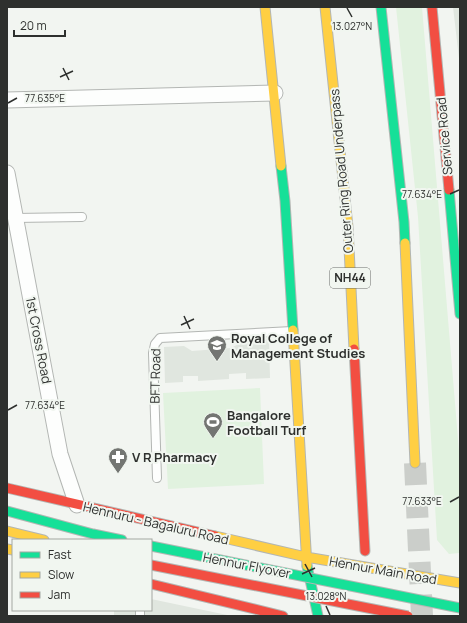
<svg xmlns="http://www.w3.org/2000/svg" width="467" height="623" viewBox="0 0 467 623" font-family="Manrope,sans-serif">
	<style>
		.built { fill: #e0e6df }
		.green { fill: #e1f2df }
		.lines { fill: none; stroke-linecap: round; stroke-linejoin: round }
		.highway-tunnel { stroke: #cbceca; stroke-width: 22; stroke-dasharray: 22 11; stroke-linecap: butt }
		.lane-casing { stroke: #b3b6b3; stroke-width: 10 }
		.street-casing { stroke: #b3b6b3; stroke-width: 17 }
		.fast-casing { stroke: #b3b6b3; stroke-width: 11 }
		.slow-casing { stroke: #b3b6b3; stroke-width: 11 }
		.jam-casing { stroke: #b3b6b3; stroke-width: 11 }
		.lane { stroke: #fdfefd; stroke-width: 8 }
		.street { stroke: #fdfefd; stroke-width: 15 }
		.fast { stroke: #16e098; stroke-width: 9 }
		.slow { stroke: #ffcf43; stroke-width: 9 }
		.jam { stroke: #f24e42; stroke-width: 9 }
		.fast-bridge-casing { stroke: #b3b6b3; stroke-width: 11; stroke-linecap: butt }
		.jam-bridge-casing { stroke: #b3b6b3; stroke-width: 11; stroke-linecap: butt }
		.fast-bridge { stroke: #16e098; stroke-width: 9 }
		.jam-bridge { stroke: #f24e42; stroke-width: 9 }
		.ticks { fill: none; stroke: #2e302e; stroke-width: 1.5 }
		.labels { text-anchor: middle; stroke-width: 4; stroke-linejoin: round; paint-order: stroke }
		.shield { fill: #f1f6f0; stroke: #686b68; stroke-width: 1 }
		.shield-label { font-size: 12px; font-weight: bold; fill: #2e302e }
		.street-label { font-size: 13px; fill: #2e302e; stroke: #f1f6f0 }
		.poi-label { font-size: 13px; font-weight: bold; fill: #2e302e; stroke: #f1f6f0; text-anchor: start }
		.ticks-label { font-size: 10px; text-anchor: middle; fill: #2e302e; stroke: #f1f6f0; stroke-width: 4; stroke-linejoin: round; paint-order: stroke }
	</style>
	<rect width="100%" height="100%" fill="#f2f5f1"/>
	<path class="built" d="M453,7h7v60z
		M269,339l1,39 -24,1v-6l-17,1v5l-31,2v-5h-15v6l-18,1 -1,-36 20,-1 8,5 39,-3 15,-8z
		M151,599l81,17h-118v-6h37z"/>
	<path class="green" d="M396,7h26l38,456v86l-1,4 -10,1 -12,-14 -19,-323z
		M260,388l4,96 -96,5 -5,-96z"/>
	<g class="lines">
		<path class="highway-tunnel" d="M415,463l7,153"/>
		<g class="lane-casing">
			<path id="lane" d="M15,218l67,-1
				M157,478l-4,-125 2,-9 5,-6 132,-7
				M140,616v-6"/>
		</g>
		<g class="street-casing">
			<path id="street" d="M7,100l268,-7
				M7,173l53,281 17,51"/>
		</g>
		<g class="fast-casing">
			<path id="fast" d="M381,7l23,215 1,21
				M281,166l4,35 8,129
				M449,190l11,124
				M7,511l86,23 29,6
				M307,566l11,50"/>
		</g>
		<g class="slow-casing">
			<path id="slow" d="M265,7l16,159
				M325,7l23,220 6,122
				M405,243l10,220
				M293,330l14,236
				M7,531l37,9
				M215,536l91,21 154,26
				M7,549l6,1"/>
		</g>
		<g class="jam-casing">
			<path id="jam" d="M432,7l17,183
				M354,349l11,202
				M7,488l208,48
				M151,584l132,32"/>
		</g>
		<use href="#lane" class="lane"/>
		<use href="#street" class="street"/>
		<use href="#fast" class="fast"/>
		<use href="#slow" class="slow"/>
		<use href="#jam" class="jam"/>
		<g class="fast-bridge-casing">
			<path id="fast-bridge" d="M151,546l309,62"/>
		</g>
		<g class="jam-bridge-casing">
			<path id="jam-bridge" d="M151,565l257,51"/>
		</g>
		<use href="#fast-bridge" class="fast-bridge"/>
		<use href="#jam-bridge" class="jam-bridge"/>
	</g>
	<path class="ticks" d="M347,8l5,9M63,68l6,12M60,77l13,-6M8,103l9,-5M450,194l9,-4M184,316l6,13M181,325l13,-6M8,410l9,-5M450,502l9,-5M305,564l7,13M302,574l13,-6M326,606l4,9"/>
	<defs>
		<g id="university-pin" transform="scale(1)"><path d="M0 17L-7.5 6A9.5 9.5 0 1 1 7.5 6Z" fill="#737572" stroke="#f1f6f0"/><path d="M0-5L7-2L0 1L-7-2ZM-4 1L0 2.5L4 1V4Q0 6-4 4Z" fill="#fff"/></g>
		<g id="stadium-pin" transform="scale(1)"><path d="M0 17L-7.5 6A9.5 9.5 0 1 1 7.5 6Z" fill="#737572" stroke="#f1f6f0"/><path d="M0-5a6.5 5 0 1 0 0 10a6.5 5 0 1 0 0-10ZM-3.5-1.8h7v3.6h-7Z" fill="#fff"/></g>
		<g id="pharmacy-pin" transform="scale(1)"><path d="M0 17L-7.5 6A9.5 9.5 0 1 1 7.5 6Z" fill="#737572" stroke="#f1f6f0"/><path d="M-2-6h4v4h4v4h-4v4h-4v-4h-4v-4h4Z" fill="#fff"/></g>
	</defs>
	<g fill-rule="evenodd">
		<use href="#university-pin" x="217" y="345"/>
		<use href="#stadium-pin" x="213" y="422"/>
		<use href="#pharmacy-pin" x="118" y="457"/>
	</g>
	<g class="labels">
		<rect class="shield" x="330" y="268" width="40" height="20" rx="3"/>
		<g class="shield-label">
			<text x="350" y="282">NH44</text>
		</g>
		<g class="street-label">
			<text transform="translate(444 136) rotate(-95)" y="5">Service Road</text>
			<text transform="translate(341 171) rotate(-95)" y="5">Outer Ring Road Underpass</text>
			<text transform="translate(39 340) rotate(79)" y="5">1st Cross Road</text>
			<text transform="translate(155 376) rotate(-89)" y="5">BFT Road</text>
			<text transform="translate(156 523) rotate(13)" y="5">Hennuru - Bagaluru Road</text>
			<text transform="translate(247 565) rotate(11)" y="5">Hennur Flyover</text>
			<text transform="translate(383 570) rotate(10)" y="5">Hennur Main Road</text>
		</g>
		<g class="poi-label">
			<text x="231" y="343">Royal College of<tspan x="231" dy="15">Management Studies</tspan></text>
			<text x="227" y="420">Bangalore<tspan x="227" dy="15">Football Turf</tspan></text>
			<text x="132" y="462">V R Pharmacy</text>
		</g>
	</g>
	<g class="ticks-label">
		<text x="352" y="30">13.027°N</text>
		<text x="45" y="102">77.635°E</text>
		<text x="422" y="198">77.634°E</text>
		<text x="45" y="409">77.634°E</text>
		<text x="422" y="505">77.633°E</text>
		<text x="326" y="600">13.028°N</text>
	</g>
	<rect width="467" height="623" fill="none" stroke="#2e302e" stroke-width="16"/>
	<rect x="12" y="539" width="140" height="72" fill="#f1f6f0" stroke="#a3a7a2"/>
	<rect x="20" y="552" width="20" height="6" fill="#16e098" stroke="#a3a7a2"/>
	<text x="48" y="559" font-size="12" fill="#2e302e">Fast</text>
	<rect x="20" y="572" width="20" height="6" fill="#ffcf43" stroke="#a3a7a2"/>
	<text x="48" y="579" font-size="12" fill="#2e302e">Slow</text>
	<rect x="20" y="592" width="20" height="6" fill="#f24e42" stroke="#a3a7a2"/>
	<text x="48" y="599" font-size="12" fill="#2e302e">Jam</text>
	<path d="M14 30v6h51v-6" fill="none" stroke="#2e302e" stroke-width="2"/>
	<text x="20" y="30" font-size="12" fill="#2e302e" stroke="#f1f6f0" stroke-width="3" paint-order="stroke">20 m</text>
</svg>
